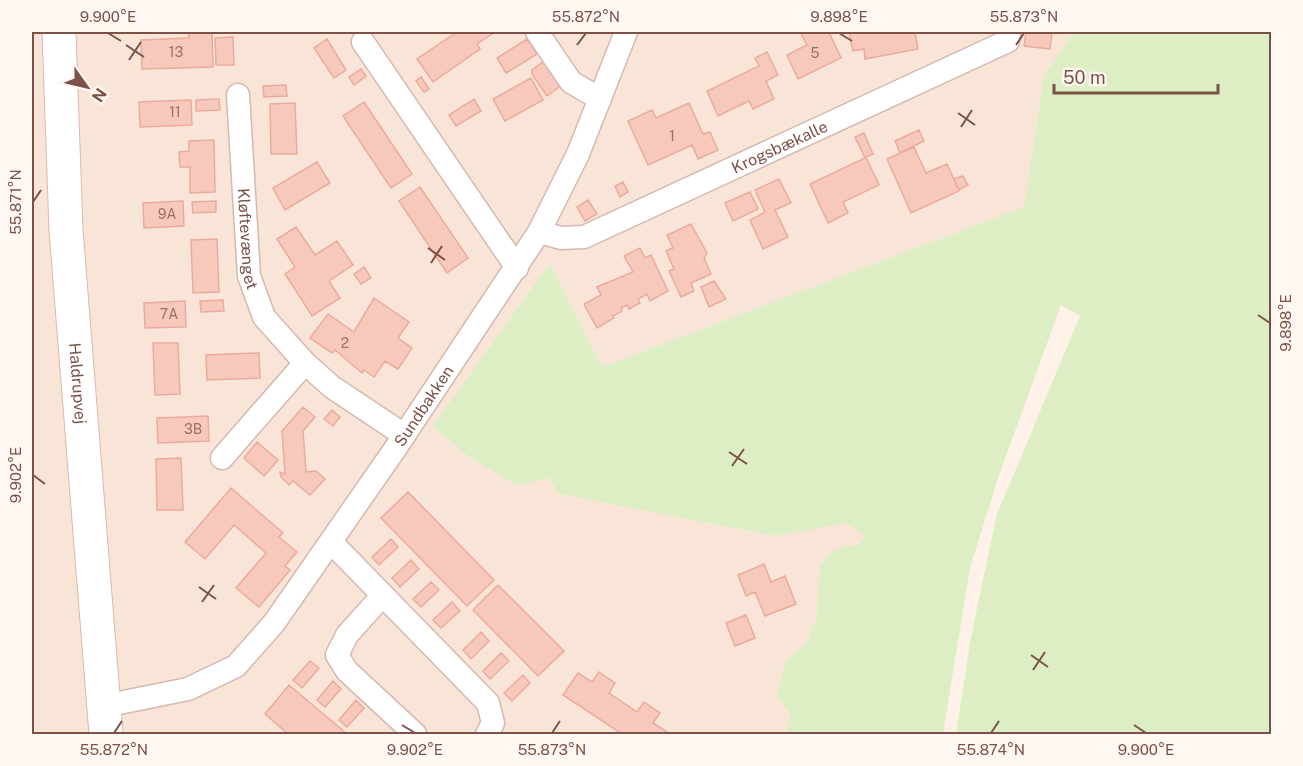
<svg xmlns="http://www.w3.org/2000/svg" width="1303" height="766" viewBox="0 0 1303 766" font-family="'Public Sans',sans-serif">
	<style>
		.residential { fill: #f9e5d8 }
		.green { fill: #ddeec4 }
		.building { fill: #f7c9bd; stroke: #ebab9b; stroke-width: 1.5 }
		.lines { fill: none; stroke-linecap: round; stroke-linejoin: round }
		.minor-casing { stroke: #d5b8af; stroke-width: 25 }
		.secondary-casing { stroke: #dbb9ae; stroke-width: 35 }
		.minor { stroke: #fff; stroke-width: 22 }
		.secondary { stroke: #fff; stroke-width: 33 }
		.ticks { fill: none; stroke: #7c5148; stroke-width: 2 }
		.labels { text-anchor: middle; stroke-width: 4.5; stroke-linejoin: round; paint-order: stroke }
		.number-label { font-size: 14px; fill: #9b6f65 }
		.street-label { font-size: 16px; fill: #7c5148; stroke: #fff7f1 }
		.neatline { fill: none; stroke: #7c5148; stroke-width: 2 }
		.ticks-label { font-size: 15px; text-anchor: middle; fill: #7c5148 }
	</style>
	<rect width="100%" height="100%" fill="#fef2e8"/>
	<path class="residential" d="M32,32h1042l-30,44 -20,131 -422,160 -53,-103 -115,162 34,30 48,29 33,-7 10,16 216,42 53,-11 18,-2 11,5 8,8 -6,10h-15l-14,8 -10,12 -4,52 -10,26 -21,18 6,54 -6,18h-753z"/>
	<path class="green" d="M1074,32h197v702h-315l14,-92 27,-128 83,-198 -19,-11 -62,170 -29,93 -27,166h-158l6,-18 -14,-21 8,-33 21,-18 10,-26 4,-52 10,-12 14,-8h15l6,-10 -19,-13 -71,13 -216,-42 -10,-16 -33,7 -48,-29 -35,-30 117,-163 52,104 422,-160 20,-131z"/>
	<path class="building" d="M457,32h38l-18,12 3,5 -47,33 -16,-23z
		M800,32h29l12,26 -43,21 -11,-24 20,-10z
		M849,32h66l3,17 -53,10 -1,-10 -11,2z
		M1026,32h26l-2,17 -26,-3z
		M189,33h23l1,34 -71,2 -1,-29 48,-2z
		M233,37l1,28h-18l-1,-27z
		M327,39l19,31 -12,8 -20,-30z
		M527,39l10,15 -31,19 -9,-15z
		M767,52l11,23 -12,6 8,18 -21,10 -4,-8 -31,15 -11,-25 52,-25 -4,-8z
		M545,60l18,24 -16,12 -15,-22v-4z
		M361,69l5,7 -12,9 -5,-8z
		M421,77l8,12 -5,3 -8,-11z
		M531,78l12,22 -38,21 -12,-22z
		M286,85l1,11 -23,1 -1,-11z
		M219,99l1,11 -24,1v-11z
		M474,99l7,12 -25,15 -7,-11z
		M191,100l1,25 -52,2 -1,-25z
		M364,102l48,72 -21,14 -48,-72z
		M295,103l2,51h-26l-1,-50z
		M689,103l14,31 7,-2 8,18 -20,9 -6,-14 -44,20 -20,-44 24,-11 4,8z
		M919,130l5,11 -24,12 -5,-12z
		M864,133l9,21 -7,3 13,28 -36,17 5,11 -20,10 -18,-39 55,-26 -10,-21z
		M214,140l1,52 -25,1v-26h-10l-1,-15 10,-1v-10z
		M914,147l12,26 21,-9 12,27 -48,22 -24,-54z
		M317,162l13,21 -45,27 -12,-22z
		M963,176l5,9 -9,5 -5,-11z
		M779,179l12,24 -16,7 13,27 -25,12 -13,-29 15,-8 -10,-22z
		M623,182l5,10 -8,5 -5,-11z
		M420,187l48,71 -21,15 -48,-72z
		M750,192l8,17 -25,12 -8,-18z
		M588,200l9,14 -12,7 -8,-14z
		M183,201l1,25 -40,2 -1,-25z
		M216,201v11l-23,1 -1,-11z
		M691,224l16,29 -3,5 7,16 -20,9 3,8 -13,6 -12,-26 5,-2 -8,-18 7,-3 -6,-13z
		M296,227l19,28 22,-14 16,24 -24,16 11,17 -28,18 -27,-42 10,-7 -18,-28z
		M217,239l2,53 -26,1 -2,-53z
		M640,248l5,10 6,-3 17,36 -18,10 -3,-7 -9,5 2,4 -11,6 -2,-4 -6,3 1,3 -9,5 1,2 -17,10 -13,-24 17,-9 -4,-8 36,-15 -9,-16z
		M364,267l7,11 -10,6 -7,-10z
		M714,281l12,18 -17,8 -8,-20z
		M374,298l35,24 -11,16 14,10 -14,21 -13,-8 -11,16 -10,-7 -2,3 -27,-23 -3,3 -22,-15 18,-24 26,18z
		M223,300l1,11 -23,1 -1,-11z
		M185,301l1,26 -41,1 -1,-25z
		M153,343h25l2,51 -25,1z
		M259,353l1,25 -53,2 -1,-25z
		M303,407l12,10 -12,14 3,41 10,-1 9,8 -15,16 -17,-14 -4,4 -8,-8 -1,-5 5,2 -3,-43z
		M332,410l8,7 -7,9 -9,-7z
		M208,416l1,25 -51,2 -1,-25z
		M257,442l21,18 -14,16 -20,-18z
		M181,458l2,52h-26l-1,-51z
		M231,488l52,45 -4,4 18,15 -12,14 5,4 -31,37 -23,-19 30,-35 -32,-28 -29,34 -20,-17z
		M408,492l86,88 -27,26 -86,-88z
		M391,539l7,8 -19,18 -7,-8z
		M411,560l8,9 -19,18 -8,-9z
		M764,564l7,18 14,-6 11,28 -31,12 -10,-24 -9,4 -8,-21z
		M431,582l8,8 -18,17 -8,-8z
		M498,585l66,66 -26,25 -65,-66z
		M452,602l8,9 -19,17 -8,-8z
		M746,615l9,23 -20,8 -9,-23z
		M481,632l8,9 -18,18 -8,-9z
		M501,653l8,8 -19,18 -7,-8z
		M310,661l9,7 -17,20 -9,-8z
		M599,672l16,11 -6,10 28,19 7,-10 16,11 -7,10 14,9 -1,2h-44l-59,-39 15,-22 14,9z
		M523,675l7,8 -18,18 -8,-8z
		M333,681l8,8 -16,18 -8,-7z
		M289,685l58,49h-59l-23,-20z
		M356,700l8,8 -17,19 -8,-7z"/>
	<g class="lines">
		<g class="minor-casing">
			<g id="minor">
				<path d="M537,32l34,50 29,17"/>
				<path d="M363,42l154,226"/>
				<path id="s1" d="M238,95l11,181 15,41 41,46 27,24 72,48"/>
				<path id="s2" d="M539,232l22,6 23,-1 424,-196 1,-9"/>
				<path d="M222,458l83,-95"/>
				<path d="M331,542l157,161 5,20 -6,11"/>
				<path d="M382,596l-35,39 -10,20 10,16 68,63"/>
				<path id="s3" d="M104,706l84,-17 48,-23 38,-43 121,-174 144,-217 39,-78 48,-122"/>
			</g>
		</g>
		<g class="secondary-casing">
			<g id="secondary">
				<path id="s4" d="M59,32l7,198 40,504"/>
			</g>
		</g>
		<use href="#minor" class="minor"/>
		<use href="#secondary" class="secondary"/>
	</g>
	<path class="ticks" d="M108,33l13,8M839,33l13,8M126,45l18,12M577,45l9,-12M1016,45l8,-12M129,60l12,-18M958,113l17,12M961,127l11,-17M33,202l8,-12M428,248l17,12M431,263l11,-17M1258,315l12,8M729,452l18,12M732,466l12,-17M33,475l12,9M199,587l17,12M202,602l12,-17M1031,655l17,12M1033,670l12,-18M402,725l13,8M1134,725l12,8M114,733l8,-12M552,733l8,-12M991,733l8,-12"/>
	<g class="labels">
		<g class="number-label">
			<text x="176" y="57">13</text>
			<text x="815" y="58">5</text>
			<text x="175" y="117">11</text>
			<text x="672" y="141">1</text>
			<text x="167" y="219">9A</text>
			<text x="169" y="319">7A</text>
			<text x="345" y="348">2</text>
			<text x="193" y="434">3B</text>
		</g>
		<g class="street-label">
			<text dy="6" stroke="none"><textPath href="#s2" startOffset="261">Krogsbækalle</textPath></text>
			<text dy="6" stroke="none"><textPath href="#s1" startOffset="144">Kløftevænget</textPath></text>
			<text dy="6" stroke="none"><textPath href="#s4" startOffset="352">Haldrupvej</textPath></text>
			<text dy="6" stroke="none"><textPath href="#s3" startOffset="460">Sundbakken</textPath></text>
		</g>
	</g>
	<rect width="1303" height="766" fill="none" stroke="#fff7f1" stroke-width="66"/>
	<g transform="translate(87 87) rotate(124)" stroke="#fff7f1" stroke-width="4.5" paint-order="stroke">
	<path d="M0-4.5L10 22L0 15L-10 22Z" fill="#7c5148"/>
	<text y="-9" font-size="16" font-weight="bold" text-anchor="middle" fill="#7c5148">N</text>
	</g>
	<path d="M1054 84v9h164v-9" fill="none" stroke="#7c5148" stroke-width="3"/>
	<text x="1063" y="84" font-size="18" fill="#7c5148" stroke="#fff7f1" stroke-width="4.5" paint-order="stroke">50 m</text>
	<rect x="33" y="33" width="1237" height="700" class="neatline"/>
	<g class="ticks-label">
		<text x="108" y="22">9.900°E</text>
		<text x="586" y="22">55.872°N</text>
		<text x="839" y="22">9.898°E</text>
		<text x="1024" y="22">55.873°N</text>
		<text transform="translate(16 202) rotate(-90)" y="5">55.871°N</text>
		<text transform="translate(1286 323) rotate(-90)" y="5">9.898°E</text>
		<text transform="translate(16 475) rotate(-90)" y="5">9.902°E</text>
		<text x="114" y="755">55.872°N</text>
		<text x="415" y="755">9.902°E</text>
		<text x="552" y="755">55.873°N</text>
		<text x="991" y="755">55.874°N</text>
		<text x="1146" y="755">9.900°E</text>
	</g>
</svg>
